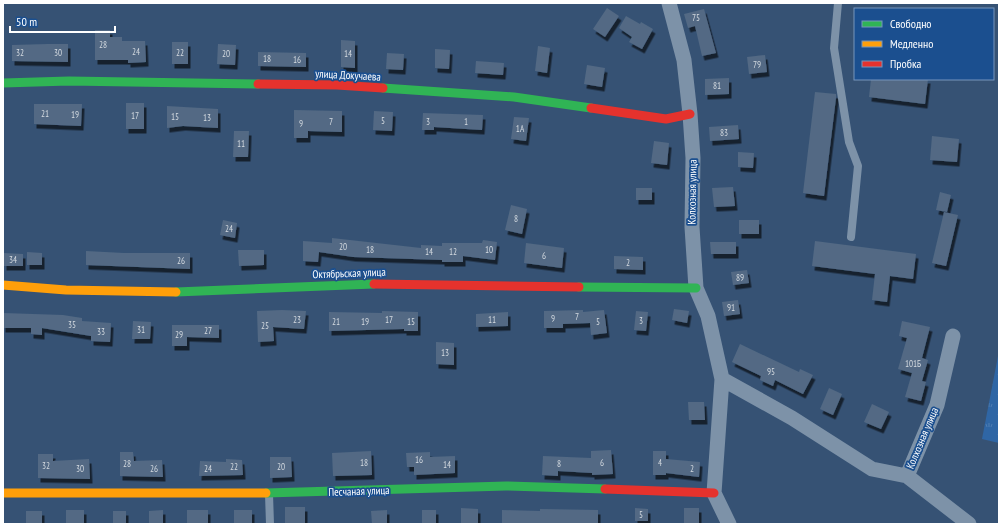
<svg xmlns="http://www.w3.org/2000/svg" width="1002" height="527" viewBox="0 0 1002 527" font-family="'PT Sans Narrow',sans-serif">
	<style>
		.grass { fill: url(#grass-tufts) }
		.building { fill: #526984; filter: url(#shadow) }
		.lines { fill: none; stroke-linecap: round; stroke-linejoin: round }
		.lane { stroke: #7d92a8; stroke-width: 8 }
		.street { stroke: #7d92a8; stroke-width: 15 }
		.fast { stroke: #30b455; stroke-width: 9 }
		.slow { stroke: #ff9f0a; stroke-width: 9 }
		.jam { stroke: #e5322d; stroke-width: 9 }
		.labels { text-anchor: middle; stroke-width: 3.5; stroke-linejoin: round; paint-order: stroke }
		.number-label { font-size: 9px; fill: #d4dae0 }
		.street-label { font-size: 11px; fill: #fff; stroke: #1b4f8f }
	</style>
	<defs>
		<pattern id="grass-tufts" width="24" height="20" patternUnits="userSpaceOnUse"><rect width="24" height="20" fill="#2f66a5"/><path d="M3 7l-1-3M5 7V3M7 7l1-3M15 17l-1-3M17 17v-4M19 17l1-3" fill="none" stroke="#4e7db2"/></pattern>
		<filter id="shadow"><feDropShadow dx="2.5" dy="4.5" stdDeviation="0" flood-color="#0009"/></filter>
	</defs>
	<rect width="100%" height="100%" fill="#365274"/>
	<path class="grass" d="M999,351v92l-17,-4z"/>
	<path class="building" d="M607,8l12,8 -14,21 -12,-8z
		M704,9l12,44 -14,3 -7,-30 -7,2 -4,-14z
		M626,16l14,8 1,-2 12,7 -11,20 -13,-7 3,-5 -13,-9z
		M95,30h15v7h12v4h23l1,21 -18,1v-3h-33z
		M341,40l14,1v27l-14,-1z
		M172,42h16v22h-16z
		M48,44h20v18l-56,-1v-16z
		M218,44l18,1 -1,20 -18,-1z
		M538,46l12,2 -3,25 -12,-2z
		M435,49l15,1 -1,19 -14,-1z
		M258,52l48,1v14l-48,-1z
		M387,53l17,1 -1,16 -17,-1z
		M765,55l2,17 -18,2 -2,-17z
		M476,61l28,2 -1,12 -28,-2z
		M587,65l18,3 -3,19 -18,-3z
		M729,78v16l-24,1v-16z
		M871,79h57l-3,25 -56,-7z
		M815,92l21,2v4l-12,98 -21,-3z
		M126,103h18v26h-18z
		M34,104h48l-1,22 -47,-2z
		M167,106l51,3v19l-35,-2 -16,2z
		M294,110l48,1v21l-34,-1v7h-14z
		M374,111l19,1 -1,19 -19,-1z
		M423,113l60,2 -1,15 -48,-3v3h-12z
		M514,117l15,1 -3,23 -15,-2z
		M738,125l1,14 -29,2 -1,-14z
		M234,131h15l-1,26h-15z
		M932,136l27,3 -2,23 -27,-2z
		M654,141l15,2 -2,22 -16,-2z
		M738,152l16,1 -1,15 -15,-1z
		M733,187l2,19 -21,1 -2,-19z
		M636,188h16v12h-16z
		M940,192l11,3 -4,17 -11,-2z
		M511,205l16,4 -5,25 -17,-4z
		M944,212l14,3 -12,51 -14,-3z
		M223,220l14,3 -2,15 -15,-3z
		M739,220h20v14h-20z
		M332,238l89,10v-3l21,1v-3h40l1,-3 14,2 -2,18 -32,-4v6h-21v-2l-89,-3 -34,-5 -1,10 -15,-1v-20l29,2z
		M815,241l101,13 -3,25 -23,-3 -3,26 -15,-2 3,-26 -63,-8z
		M710,242h26v12h-25z
		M526,243l38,5 -2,20 -38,-5z
		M238,250h26v15l-25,1z
		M86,251l38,2h66v16l-104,-4z
		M27,252l15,1v12h-15z
		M4,253l19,1v12h-19z
		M614,256l29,1v13l-29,-1z
		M747,270l2,13 -16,2 -2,-13z
		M738,300l2,14 -16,2 -2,-14z
		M674,309l15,2 -2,12 -15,-3z
		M282,310l24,1 -2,18 -31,-2 1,14 -16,1 -1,-31z
		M583,310v2l21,-2 3,23 -16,2 -1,-12 -27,1v4h-19v-17z
		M382,311l36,1v19h-14v-2l-75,2v-19l53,1z
		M636,311l12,1 -2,19 -12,-1z
		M508,312v14l-32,1v-13z
		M3,313l60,2 19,3v3l29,2 -1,19 -19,-1v-5l-49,-8v7l-11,-1v-6h-28z
		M133,321l18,1 -1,17h-18z
		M902,321l28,6 -8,31 6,2 -6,21 4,1 -5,19 -16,-4 7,-24 -14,-4 9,-31 -8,-2z
		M172,325h47v13l-32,-1v9h-15z
		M436,342l18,1v22l-18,-1z
		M740,344l59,28 1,-3 13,6 -10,19 -28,-14 -2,6 -13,-6 1,-4 -29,-14z
		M829,388l13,6 -9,21 -13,-6z
		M688,402h16l1,18h-16z
		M872,404l17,8 -8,17 -17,-7z
		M611,450l2,24 -21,1v-2l-34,-2v5l-16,-1 1,-19 48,2v-7z
		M371,451l1,24 -39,1 -1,-23z
		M653,451h13v8l34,3 -1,15 -33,-4v2h-13z
		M120,452h13l1,9 28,-1 1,17 -43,-1z
		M430,452v5l25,-1v17l-41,2v-8h-7l-1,-14z
		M38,454h15v7l36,-2 1,20 -52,-1z
		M270,457h21l1,20 -22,1z
		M226,459l16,1 1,15 -44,1 1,-15 26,1z
		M285,507h20v17h-20z
		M461,508l17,1v15h-17z
		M635,508l13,1v12h-13z
		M684,508h15v16h-15z
		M540,509l58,1v14h-96v-14l38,1z
		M66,510h18v14h-18z
		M163,510v14h-14v-13z
		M187,510h21v14h-21z
		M234,510h18v14h-18z
		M387,510v14h-15l-1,-13z
		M422,510h14v14h-14z
		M26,511h16v13h-16z
		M113,511h13v13h-13z"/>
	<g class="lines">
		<path class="lane" d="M838,3l-4,45 15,94 9,24 -7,71
			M269,494l1,30"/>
		<path class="street" d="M669,3l15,57 6,54 3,44 -1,69 4,61 12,28 14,63 -8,114 15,31
			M722,379l70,39 80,51 35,7 30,-71 16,-69
			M907,476l62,48"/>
		<path class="fast" d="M3,83l66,-2 189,3
			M383,88l131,9 77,11
			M579,287l117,1
			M176,292l198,-8
			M266,493l240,-7 99,3"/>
		<path class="slow" d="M3,285l63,5 110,2
			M3,493h263"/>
		<path class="jam" d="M258,84l79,1 46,3
			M591,108l75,11 24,-5
			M374,284l205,3
			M605,489l109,4"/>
	</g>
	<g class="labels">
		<g class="number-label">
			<text x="696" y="21">75</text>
			<text x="103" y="48">28</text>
			<text x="136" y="55">24</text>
			<text x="20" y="56">32</text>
			<text x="58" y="56">30</text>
			<text x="180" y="56">22</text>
			<text x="226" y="57">20</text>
			<text x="348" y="57">14</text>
			<text x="267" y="62">18</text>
			<text x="297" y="63">16</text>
			<text x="757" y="68">79</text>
			<text x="717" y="89">81</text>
			<text x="45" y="117">21</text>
			<text x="75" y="118">19</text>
			<text x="135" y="119">17</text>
			<text x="175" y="120">15</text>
			<text x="207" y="121">13</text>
			<text x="383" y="124">5</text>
			<text x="331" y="125">7</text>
			<text x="428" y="125">3</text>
			<text x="466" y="125">1</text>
			<text x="301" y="127">9</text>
			<text x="520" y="132">1А</text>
			<text x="724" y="136">83</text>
			<text x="241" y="147">11</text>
			<text x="516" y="222">8</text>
			<text x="229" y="232">24</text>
			<text x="343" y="250">20</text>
			<text x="370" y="253">18</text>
			<text x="489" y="253">10</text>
			<text x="429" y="255">14</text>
			<text x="453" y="255">12</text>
			<text x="544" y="259">6</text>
			<text x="13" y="263">34</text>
			<text x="181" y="264">26</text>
			<text x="628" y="266">2</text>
			<text x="740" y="281">89</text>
			<text x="731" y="311">91</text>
			<text x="577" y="320">7</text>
			<text x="553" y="322">9</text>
			<text x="297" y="323">23</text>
			<text x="389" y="323">17</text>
			<text x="492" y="323">11</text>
			<text x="641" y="324">3</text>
			<text x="336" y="325">21</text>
			<text x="365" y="325">19</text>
			<text x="411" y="325">15</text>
			<text x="598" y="325">5</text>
			<text x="72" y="328">35</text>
			<text x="265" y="329">25</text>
			<text x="141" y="333">31</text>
			<text x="208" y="334">27</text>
			<text x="101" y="335">33</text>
			<text x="179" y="338">29</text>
			<text x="445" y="356">13</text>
			<text x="913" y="367">101Б</text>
			<text x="771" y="375">95</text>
			<text x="419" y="463">16</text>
			<text x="364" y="466">18</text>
			<text x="602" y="466">6</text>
			<text x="660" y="466">4</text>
			<text x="127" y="467">28</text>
			<text x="559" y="467">8</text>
			<text x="447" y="468">14</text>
			<text x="46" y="469">32</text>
			<text x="234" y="470">22</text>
			<text x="281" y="470">20</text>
			<text x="80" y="472">30</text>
			<text x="154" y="472">26</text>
			<text x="208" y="472">24</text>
			<text x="692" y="472">2</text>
			<text x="641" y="518">5</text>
		</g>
		<g class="street-label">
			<text transform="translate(348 75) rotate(3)" y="4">улица Докучаева</text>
			<text transform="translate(692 192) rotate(-89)" y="4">Колхозная улица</text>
			<text transform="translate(349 273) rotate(-2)" y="4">Октябрьская улица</text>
			<text transform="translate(922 438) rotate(-67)" y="4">Колхозная улица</text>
			<text transform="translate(359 491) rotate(-2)" y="4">Песчаная улица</text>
		</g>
	</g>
	<rect width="1002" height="527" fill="none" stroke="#ffffff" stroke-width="8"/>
	<rect x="854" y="8" width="140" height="72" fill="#1b4f8f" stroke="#7695bc"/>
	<rect x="862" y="21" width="20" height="6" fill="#30b455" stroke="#7695bc"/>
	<text x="890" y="28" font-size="12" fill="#ffffff">Свободно</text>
	<rect x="862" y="41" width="20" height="6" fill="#ff9f0a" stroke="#7695bc"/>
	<text x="890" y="48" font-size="12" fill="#ffffff">Медленно</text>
	<rect x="862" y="61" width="20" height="6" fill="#e5322d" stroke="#7695bc"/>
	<text x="890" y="68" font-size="12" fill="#ffffff">Пробка</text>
	<path d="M10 26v6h105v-6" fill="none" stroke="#ffffff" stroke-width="2"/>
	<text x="16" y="26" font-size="12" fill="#ffffff" stroke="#1b4f8f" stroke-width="3" paint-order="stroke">50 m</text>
</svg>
